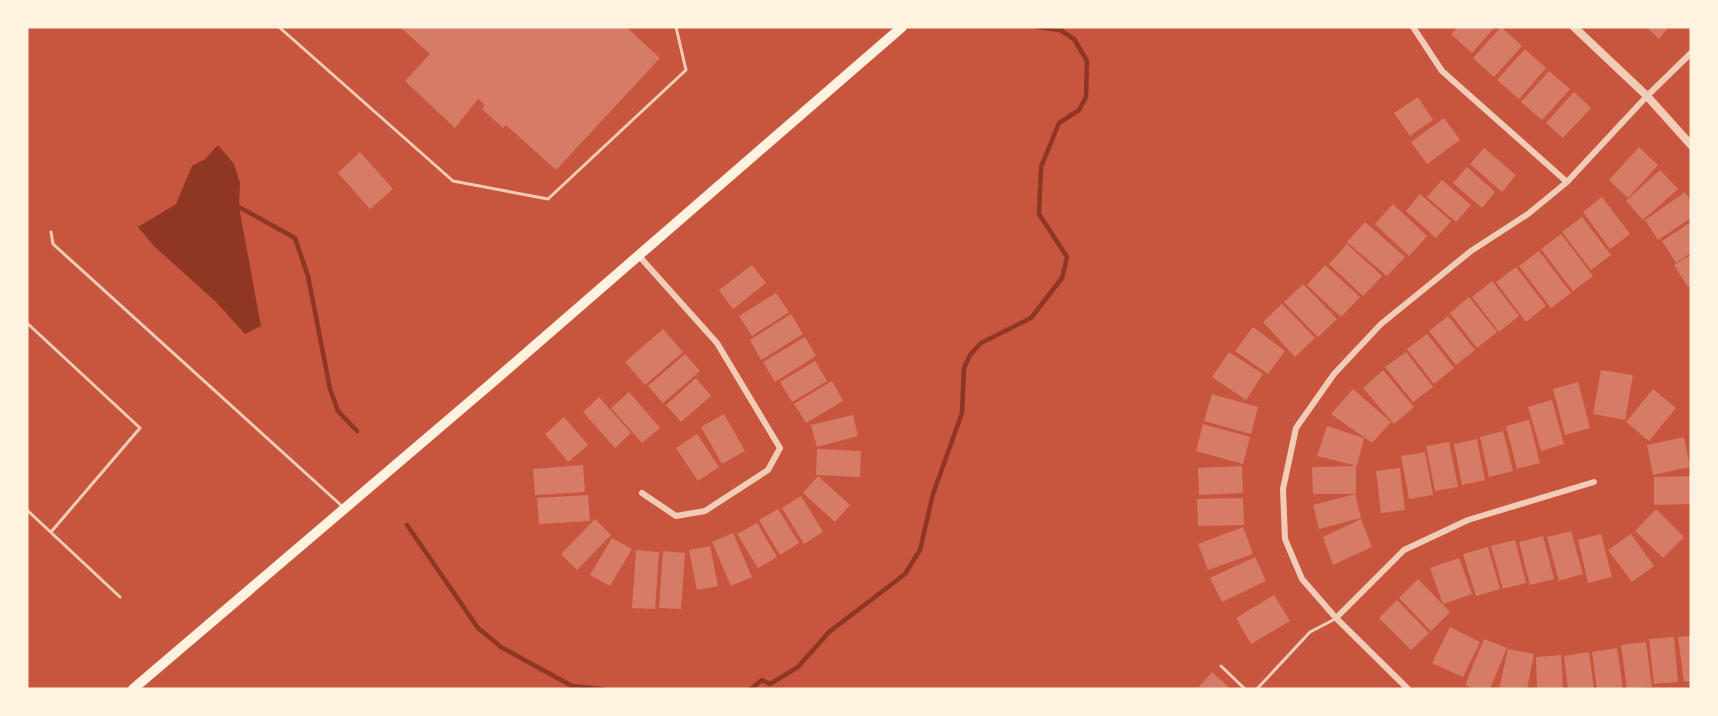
<svg xmlns="http://www.w3.org/2000/svg" width="1718" height="716" viewBox="0 0 1718 716" font-family="Karla,sans-serif">
	<style>
		.water { fill: #8f3625 }
		.lines { fill: none; stroke-linecap: round; stroke-linejoin: round }
		.stream { stroke: #8f3625; stroke-width: 4.5 }
		.building { fill: #d67c66 }
		.service { stroke: #f1ccb7; stroke-width: 3 }
		.minor { stroke: #f1ccb7; stroke-width: 6 }
		.tertiary { stroke: #f1ccb7; stroke-width: 8 }
		.primary { stroke: #fff3e0; stroke-width: 10 }
	</style>
	<rect width="100%" height="100%" fill="#c8553d"/>
	<path class="water" d="M218,145l16,19 6,19 -1,24 22,119 -16,8 -29,-32 -62,-56 -16,-19 38,-23 16,-38 13,-7z"/>
	<g class="lines">
		<path class="stream" d="M239,207l56,31 13,38 22,113 8,22 19,20
			M407,525l71,103 23,19 71,39 30,3
			M751,689l11,-9 8,4 28,-17 31,-35 76,-58 15,-24 13,-56 29,-81 2,-45 6,-13 11,-12 50,-25 31,-40 5,-21 -28,-43 2,-47 18,-44 20,-13 7,-13 1,-36 -13,-22 -14,-9 -23,-3"/>
	</g>
	<path class="building" d="M400,27h226l34,31 -104,112 -50,-45 -3,3 -21,-19 3,-4 -7,-6 -23,29 -50,-47 25,-27z
		M1458,27h37l-23,26 -21,-19z
		M1501,27l21,19 -28,31 -21,-19z
		M1646,27h23l-10,12z
		M1525,49l21,19 -27,31 -22,-19z
		M1549,71l21,18 -28,31 -21,-18z
		M1574,92l17,16 -28,30 -17,-15z
		M1418,97l15,23 -23,16 -16,-23z
		M1444,118l16,22 -33,24 -16,-22z
		M1639,147l19,18 -30,33 -19,-18z
		M1484,148l32,27 -14,17 -32,-28z
		M360,152l33,37 -23,20 -32,-36z
		M1467,167l28,25 -13,16 -29,-25z
		M1660,170l18,19 -35,31 -17,-19z
		M1442,180l29,25 -15,17 -29,-25z
		M1685,192l6,9v17l-33,22 -13,-20z
		M1420,194l31,27 -15,17 -30,-27z
		M1602,197l28,37 -20,15 -27,-37z
		M1393,204l34,32 -18,20 -34,-32z
		M1582,217l29,38 -20,15 -29,-38z
		M1365,222l40,35 -18,19 -40,-34z
		M1691,222v31l-15,10 -14,-22z
		M1561,234l32,42 -20,15 -32,-42z
		M1347,244l35,32 -19,20 -34,-32z
		M1539,251l32,42 -20,15 -32,-42z
		M1691,255v30l-3,2 -14,-22z
		M752,265l14,18 -33,26 -14,-19z
		M1325,265l35,32 -19,20 -34,-32z
		M1516,267l30,39 -20,16 -30,-40z
		M1492,281l27,35 -20,16 -27,-35z
		M1303,284l34,35 -19,18 -34,-35z
		M776,293l13,19 -37,24 -13,-20z
		M1469,297l28,35 -20,16 -27,-35z
		M1282,304l33,34 -20,19 -32,-35z
		M791,314l12,20 -42,26 -11,-20z
		M1448,316l27,34 -19,15 -27,-34z
		M1253,327l32,24 -17,23 -33,-23z
		M663,329l20,23 -38,33 -20,-23z
		M1427,334l27,34 -20,16 -27,-35z
		M805,337l11,19 -41,26 -12,-20z
		M1229,352l34,22 -17,26 -34,-23z
		M1406,352l27,35 -20,15 -28,-35z
		M685,354l15,17 -37,32 -15,-17z
		M815,361l12,20 -35,21 -12,-20z
		M1383,370l31,37 -20,17 -31,-36z
		M1601,370l32,5 -8,45 -32,-6z
		M696,378l15,18 -30,26 -15,-17z
		M832,381l11,20 -37,22 -12,-19z
		M1578,382l12,46 -25,7 -12,-46z
		M1353,389l38,33 -19,21 -41,-29z
		M1653,389l23,19 -27,33 -23,-19z
		M629,392l31,36 -18,15 -31,-35z
		M1212,394l46,13 -7,27 -47,-13z
		M599,397l32,36 -16,15 -32,-36z
		M1552,400l12,44 -23,7 -13,-44z
		M724,414l21,37 -23,13 -21,-37z
		M853,415l5,21 -41,11 -6,-22z
		M564,417l24,28 -20,17 -23,-28z
		M1529,420l11,43 -23,6 -11,-43z
		M1203,424l47,13 -7,27 -47,-13z
		M1327,426l37,12 -7,28 -40,-10z
		M1503,431l10,40 -24,6 -9,-40z
		M697,434l22,33 -21,14 -22,-33z
		M1684,437l6,30 -37,8 -6,-30z
		M1477,439l8,41 -23,5 -8,-41z
		M1449,442l9,45 -23,4 -9,-45z
		M817,449l44,2 -1,26 -44,-2z
		M1425,452l8,43 -24,4 -8,-43z
		M583,465l2,27 -50,3 -2,-26z
		M1242,466l1,27 -44,2 -1,-27z
		M1356,466v28h-43l-1,-27z
		M1400,468l5,42 -24,3 -5,-42z
		M818,476l32,29 -15,17 -32,-29z
		M1691,476v28l-37,1v-28z
		M1355,494l6,24 -42,11 -6,-24z
		M588,495l2,26 -51,3 -2,-26z
		M801,496l22,36 -19,12 -22,-36z
		M1243,498l1,27 -46,1 -1,-27z
		M778,509l21,34 -19,12 -21,-35z
		M1656,509l28,28 -21,21 -28,-27z
		M595,519l16,16 -34,35 -16,-16z
		M1361,519l11,28 -39,18 -10,-28z
		M757,523l20,34 -19,11 -21,-34z
		M1243,527l10,27 -45,16 -10,-26z
		M1571,531l12,43 -24,7 -12,-44z
		M733,533l19,44 -21,9 -19,-44z
		M1601,534l11,43 -24,6 -10,-43z
		M1631,534l23,32 -22,16 -24,-32z
		M1543,536l11,43 -24,6 -11,-43z
		M612,538l20,11 -22,37 -20,-11z
		M1515,540l11,43 -23,6 -12,-43z
		M710,546l8,40 -21,4 -8,-40z
		M1488,547l12,42 -24,7 -13,-42z
		M636,550l23,2 -4,57 -23,-1z
		M663,551l22,2 -4,56 -22,-1z
		M1255,557l11,24 -44,21 -12,-24z
		M1459,558l13,36 -29,10 -13,-36z
		M1418,579l32,33 -19,19 -32,-33z
		M1274,595l16,26 -39,23 -15,-26z
		M1397,600l32,33 -18,17 -32,-32z
		M1450,627l30,15 -17,35 -31,-14z
		M1691,636v45l-7,1 -6,-45z
		M1674,637l4,45 -24,2 -5,-45z
		M1484,639l23,9 -17,41h-16l-9,-4z
		M1646,642l6,45 -25,2 -6,-44z
		M1617,648l6,41h-26l-5,-37z
		M1508,649l26,5 -7,35h-28z
		M1589,652l5,37h-26l-4,-33z
		M1561,655l2,34h-26l-1,-32z
		M1212,672l19,17h-34z"/>
	<g class="lines">
		<path class="service" d="M279,27l174,154 95,18 138,-129 -10,-43
			M51,232l2,12 290,263
			M27,323l113,105 -89,104
			M27,510l93,87
			M1221,666l24,23
			M1257,689l53,-57 25,-13"/>
		<path class="minor" d="M1413,27l29,44 125,111
			M639,256l78,87 63,105 -12,22 -63,41 -29,5 -34,-23
			M1336,618l68,-68 64,-30 126,-38
			M1408,689l-72,-71 -34,-39 -17,-40 -2,-50 13,-61 38,-54 47,-50 90,-73 57,-37 39,-32 80,-86 44,-43"/>
		<path class="tertiary" d="M1574,27l73,69 44,49"/>
		<path class="primary" d="M133,689l354,-302 415,-360"/>
	</g>
	<rect width="1718" height="716" fill="none" stroke="#fff3e0" stroke-width="57"/>
</svg>
